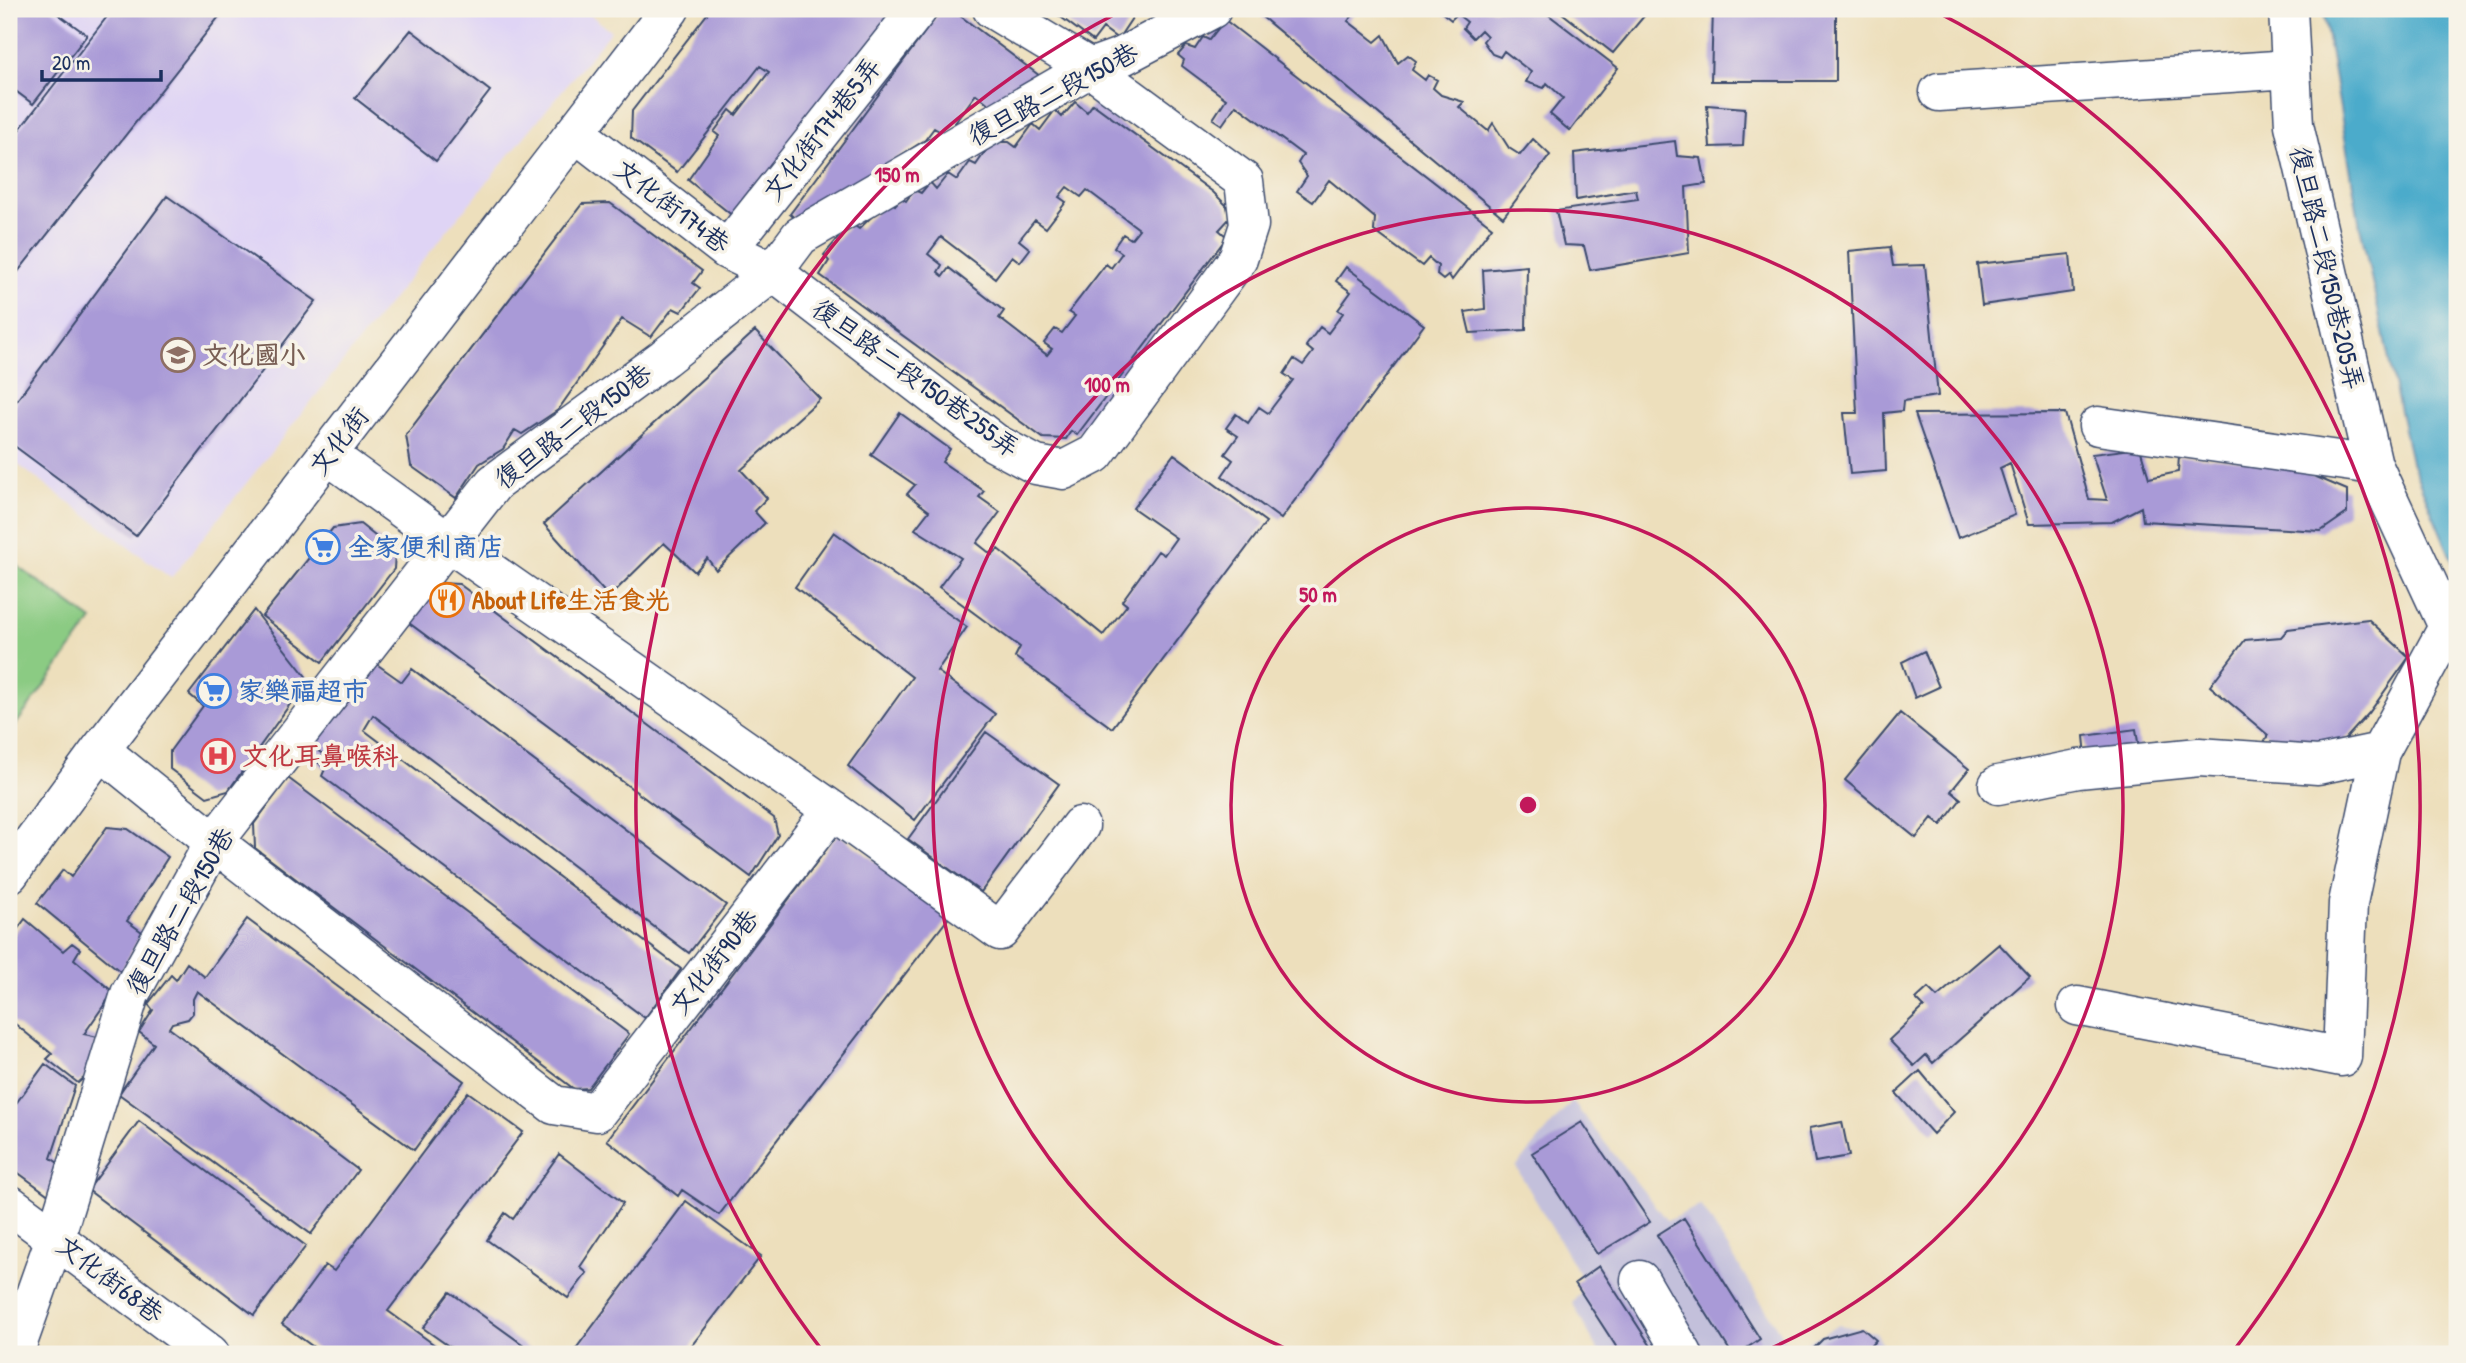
<svg xmlns="http://www.w3.org/2000/svg" width="2466" height="1363" viewBox="0 0 2466 1363" font-family="'Patrick Hand','LXGW WenKai TC',sans-serif">
	<style>
		.built { fill: #dfd4f5 }
		.industrial { fill: #c3c0db }
		.green { fill: #8bcb83; stroke: #537d70; stroke-width: 2 }
		.water { fill: #4cabcb; stroke: #346d94; stroke-width: 2 }
		.building { fill: #a99ad7; fill-rule: evenodd }
		.lines { fill: none; stroke-linecap: round; stroke-linejoin: round }
		.minor-casing { stroke: #3a496c; stroke-width: 41 }
		.minor { stroke: #fff; stroke-width: 38 }
		.ring { fill: none; stroke: #c2185b; stroke-width: 3.5 }
		.labels { text-anchor: middle; stroke-width: 7; stroke-linejoin: round; paint-order: stroke }
		.street-label { font-size: 26px; fill: #1b2f5e; stroke: #f7f3e8 }
		.education-label { font-size: 26px; font-weight: bold; fill: #785e54; stroke: #f7f3e8; text-anchor: start }
		.shop-label { font-size: 26px; font-weight: bold; fill: #366cbe; stroke: #f7f3e8; text-anchor: start }
		.food-label { font-size: 26px; font-weight: bold; fill: #c56008; stroke: #f7f3e8; text-anchor: start }
		.health-label { font-size: 26px; font-weight: bold; fill: #be3a42; stroke: #f7f3e8; text-anchor: start }
		.centre { fill: #c2185b; stroke: #f7f3e8; stroke-width: 3.5 }
		.ring-label { font-size: 21px; text-anchor: middle; font-weight: bold; fill: #c2185b; stroke: #f7f3e8; stroke-width: 7; stroke-linejoin: round; paint-order: stroke }
	</style>
	<rect width="100%" height="100%" fill="#f7f3e8"/>
	<filter id="ink" filterUnits="userSpaceOnUse"><feTurbulence type="fractalNoise" baseFrequency=".0143" numOctaves="2"/><feDisplacementMap in="SourceGraphic" scale="14" xChannelSelector="R" yChannelSelector="G"/><feConvolveMatrix kernelMatrix="1 2 1 2 8 2 1 2 1" color-interpolation-filters="sRGB"/></filter>
	<filter id="wash" filterUnits="userSpaceOnUse"><feTurbulence type="fractalNoise" baseFrequency=".00686" numOctaves="4" result="noise"/><feDisplacementMap in="SourceGraphic" scale="28" xChannelSelector="R" yChannelSelector="G"/><feGaussianBlur stdDeviation="1.57" result="paint"/><feColorMatrix in="noise" values="0 0 0 0 0 0 0 0 0 0 0 0 0 0 0 0 0 1.4 0 .05"/><feComposite in="paint" operator="in"/></filter>
	<g filter="url(#wash)">
		<rect width="100%" height="100%" fill="#eddfbc"/>
		<path class="built" d="M9,9h574l28,22 -182,222 -258,325 -162,-120z"/>
		<path class="industrial" d="M1572,1101l95,120 34,-16 90,145 48,-25 37,7 13,22h-289l-28,-52 14,-16 -70,-119z"/>
		<path class="green" d="M9,560l83,60 -83,114z"/>
		<path class="water" d="M2323,9h134v563l-46,-110 -51,-236z"/>
		<g id="blocks">
			<path class="building" d="M9,9h42l36,26 -54,69 -24,-18z
				M113,9h112l-216,274v-140z
				M711,9h186l-159,211 -50,-40 31,-44 -5,-4 16,-22 6,5 33,-43 -9,-6 -83,106 -46,-34 1,-27z
				M942,9h9l97,73 -54,26 -18,-14 -30,41 -12,-7 -9,12 -127,81 -8,-7z
				M1050,9h88l-20,30 -15,-11 -10,13z
				M1266,9h82l7,4 -7,8 27,21 8,-7 15,28 10,-8 8,6 -4,9 13,10 3,-5 9,5 -4,8 8,7 23,7 -5,5 29,24 5,-8 16,25 11,7 13,-16 17,16 -47,62 -242,-201z
				M1442,9h99l77,59 -48,63 -20,-17 13,-16 -16,-15 -3,5 -18,-6 5,-10 -27,-21 -4,6 -8,-3 -9,-13 4,-5 -6,-6 -8,8 -10,-10 4,-6 -10,-8 -6,6 -11,-9z
				M1557,9h93l-37,44z
				M1713,9h123v72h-125z
				M1225,20l267,207 -40,53 -3,-5 -6,5 -6,-5 1,-9 -9,-8 -7,8 -48,-35 1,-13 -46,-38 -16,22 -16,-11 10,-15 -9,-13 5,-8 -67,-50 -14,20 -9,-6 13,-20 -44,-33 2,-6 -6,-5 8,-9 9,3 8,-12 6,3z
				M411,30l79,61 -54,70 -81,-63z
				M1075,102l12,10 6,-8 120,88 14,14 3,12 -11,12 8,7 -150,198 -6,-4 -5,8 -23,-1 -223,-163 9,-14 -5,-6 27,-32 8,6 30,-29 6,5 6,-7 5,3 8,-11 7,3 9,-11 6,7 12,-15 9,6 13,-18 6,3 16,-23h17l7,5 17,-23 7,6 15,-20 7,7zM1067,187l14,10 6,-7 52,39 -8,10 -8,-5 -9,13 8,6 -11,15 -5,-4 -37,48 6,4 -13,17 -7,-4 -11,14 8,6 -5,6 -48,-37 5,-7 -55,-43 -6,8 -5,-4 4,-7 -14,-11 13,-17 54,41 17,-22 8,6 10,-13 -11,-9 16,-20 11,8 20,-26 -7,-5z
				M1707,105l38,3 -2,38 -33,1z
				M1675,141l2,15 24,2 5,26 -20,3 3,66 -99,17 -6,-24 -20,-1 -8,-34 82,-12 -2,-9 -60,10 -2,-47z
				M167,196l149,105 -180,235 -127,-94v-31z
				M610,203l92,68 -9,12 7,5 -19,24 -8,-4 -22,29 -29,-18 -64,91 -36,24 -7,-4 -12,19 -24,15 -23,34 -45,-32 -5,-31 176,-231z
				M1890,247l3,19 32,-1 13,131 -35,5 -1,10 -18,2 2,58 -36,3 -6,-61h13l-8,-162z
				M2070,254l3,38 -91,13 -5,-41z
				M1527,266l-1,64 -56,3 -5,-21 20,-3 -2,-39z
				M1346,267l78,58 -143,194 -59,-43 11,-16 -8,-6 13,-18 -12,-8 10,-14 12,9 11,-16 9,6 25,-33 -9,-6 10,-15 9,6 10,-13 -7,-6 14,-19 8,6 15,-20 -5,-3 13,-18 -15,-11z
				M755,331l65,68 -79,71 26,28 -13,13 11,12 -49,47 -9,-12 -12,14 -31,-29 -55,54 -65,-73z
				M900,413l50,36 -8,13 42,29 -5,6 21,15 -23,31 15,12 6,-6 105,86 24,-30 -5,-4 36,-50 6,4 12,-17 -43,-30 41,-54 92,68 -154,206 -97,-71 5,-10 -81,-60 22,-29 -46,-29 14,-18 -22,-17 8,-9 -44,-30z
				M2065,413l24,86 18,1 -15,-46 48,-6 9,30 29,-6 1,-17 109,10 59,25v23l-26,18 -178,-10 -2,-14 -29,15 -83,2 -19,-61 -10,5 15,47 -57,23 -43,-124z
				M360,524l35,28 -1,17 -72,93 -60,-46 71,-88z
				M834,532l133,95 -30,44 58,43 -80,106 -67,-54 64,-89 -117,-90z
				M437,583l22,1 315,234 4,17 -27,42 -346,-257z
				M254,610l54,69 -80,112 -21,6 -37,-28v-18l33,-45 -14,-12z
				M2368,619l41,38 -40,56 -40,44 -66,-13 5,-9 -58,-49 35,-46 36,-3 7,-8z
				M1924,651l15,36 -24,11 -13,-36z
				M368,658l34,24 10,-13 314,236 -37,48 -316,-238 -9,15 317,239 -36,49 -323,-242 3,-7 -7,-7 6,-7 -17,-12z
				M1900,713l69,56 -18,22 10,8 -20,26 -9,-7 -16,20 -71,-58z
				M2136,729l3,20 -53,7 -2,-20z
				M986,732l73,52 -78,108 -73,-53z
				M288,778l341,256 -41,54 -14,1 -319,-241 -1,-24z
				M107,827l21,2 40,28 -41,64 15,11 -21,40 -84,-69 26,-33 8,7z
				M838,834l112,82 -231,299 -37,-25 -4,6 -71,-56z
				M25,919l38,32 9,-8 8,6 -6,10 39,33 -29,42 14,3 -12,39 -8,7 -31,-24 5,-5 -43,-35v-78z
				M247,919l217,162 -50,69 -217,-159 -4,8v14l-5,6 -16,4 -3,5 189,142 -47,64 -192,-140 35,-50 -15,-12 14,-22 -5,-6 23,-29 5,5 11,-17 18,14z
				M1999,944l31,33 -97,86 -7,-8 -12,11 -25,-26 35,-33 -8,-8 12,-11 9,9z
				M45,1064l30,22 -24,72 7,5 -8,33 -41,-30v-53z
				M1920,1071l34,41 -21,22 -37,-41z
				M468,1092l55,40 -135,179 59,43h-124l-41,-30 43,-59 9,6z
				M139,1121l167,125 -52,69 -166,-125z
				M1582,1122l68,100 -53,32 -65,-101z
				M1842,1122l7,34 -34,6 -6,-34z
				M559,1154l64,49 -43,64 7,6 -19,25 -81,-58 18,-27 8,6z
				M686,1201l75,55 -76,98h-113z
				M1684,1218l76,121 -22,15h-6l-75,-119z
				M1599,1266l57,88h-35l-46,-71z
				M450,1292l79,57 -4,5h-65l-37,-26z
				M1862,1328l14,12 -13,14h-55l15,-15z"/>
		</g>
	</g>
	<g filter="url(#ink)">
		<use href="#blocks" fill-opacity="0" stroke="#3a496c" stroke-width="2"/>
		<g class="lines">
			<g class="minor-casing">
				<path id="minor" d="M2288,9l6,116 79,340 84,181
					M1939,92l352,-23
					M576,133l151,117 46,22 222,171 41,22 28,5 31,-16 143,-195 11,-34 -5,-44 -154,-113 -98,-59
					M727,250l191,-241
					M2098,426l275,39
					M100,750l114,92 340,263 43,7 235,-302 -384,-268 -120,-87
					M1998,785l80,-16 121,-12 119,8 62,-13
					M832,810l168,121 80,-105
					M9,874l91,-124 570,-741
					M2077,1006l265,51 6,-154 32,-151 68,-125
					M9,1204l201,150
					M1640,1280l43,74
					M14,1354l41,-116 75,-244 84,-152 280,-359 170,-125 109,-86 27,-36 290,-168 33,-12 89,-47"/>
			</g>
			<use href="#minor" class="minor"/>
		</g>
	</g>
	<g class="ring">
		<circle cx="1528" cy="805" r="297"/>
		<path d="M1296 1353A595 595 0 1 1 1760 1353"/>
		<path d="M825 1354A892 892 0 0 1 1123 10M1933 10A892 892 0 0 1 2231 1354"/>
	</g>
	<defs>
		<g id="school-ring" transform="scale(1.75)"><circle r="9.5" fill="#f7f3e8" stroke="#8d6e63" stroke-width="1.5"/><path d="M0-5L7-2L0 1L-7-2ZM-4 1L0 2.5L4 1V4Q0 6-4 4Z" fill="#8d6e63"/></g>
		<g id="supermarket-ring" transform="scale(1.75)"><circle r="9.5" fill="#f7f3e8" stroke="#3f7fe0" stroke-width="1.5"/><path d="M-6-5.5h2.5l.6 2H6L4.5 2H-2.5L-4.4-4H-6ZM-1.5 3.2a1.3 1.3 0 1 0 .1 0ZM3 3.2a1.3 1.3 0 1 0 .1 0Z" fill="#3f7fe0"/></g>
		<g id="restaurant-ring" transform="scale(1.75)"><circle r="9.5" fill="#f7f3e8" stroke="#e8710a" stroke-width="1.5"/><path d="M-5-6h1v4h1v-4h1v4h1v-4h1v5L-1.5 .5V6h-2V.5L-5-1ZM5-6V6H3V1.5H1.5Q1.5-4 5-6Z" fill="#e8710a"/></g>
		<g id="hospital-ring" transform="scale(1.75)"><circle r="9.5" fill="#f7f3e8" stroke="#e0444e" stroke-width="1.5"/><path d="M-5-5h3v3.5h4V-5h3V5h-3V1.5h-4V5h-3Z" fill="#e0444e"/></g>
	</defs>
	<g fill-rule="evenodd">
		<use href="#school-ring" x="178" y="355"/>
		<use href="#supermarket-ring" x="323" y="547"/>
		<use href="#restaurant-ring" x="447" y="600"/>
		<use href="#supermarket-ring" x="214" y="691"/>
		<use href="#hospital-ring" x="218" y="756"/>
	</g>
	<g class="labels">
		<g class="street-label">
			<text transform="translate(1053 94) rotate(-28)" y="9">復旦路二段150巷</text>
			<text transform="translate(822 129) rotate(-52)" y="9">文化街174巷5弄</text>
			<text transform="translate(672 206) rotate(37)" y="9">文化街174巷</text>
			<text transform="translate(2327 268) rotate(77)" y="9">復旦路二段150巷205弄</text>
			<text transform="translate(916 378) rotate(36)" y="9">復旦路二段150巷255弄</text>
			<text transform="translate(573 426) rotate(-37)" y="9">復旦路二段150巷</text>
			<text transform="translate(339 441) rotate(-52)" y="9">文化街</text>
			<text transform="translate(180 911) rotate(-60)" y="9">復旦路二段150巷</text>
			<text transform="translate(714 962) rotate(-52)" y="9">文化街90巷</text>
			<text transform="translate(110 1279) rotate(37)" y="9">文化街68巷</text>
		</g>
		<g class="education-label">
			<text x="202" y="364">文化國小</text>
		</g>
		<g class="shop-label">
			<text x="348" y="556">全家便利商店</text>
			<text x="238" y="700">家樂福超市</text>
		</g>
		<g class="food-label">
			<text x="472" y="609">About Life生活食光</text>
		</g>
		<g class="health-label">
			<text x="242" y="765">文化耳鼻喉科</text>
		</g>
	</g>
	<circle cx="1528" cy="805" r="10" class="centre"/>
	<g class="ring-label">
		<text x="897" y="182">150 m</text>
		<text x="1107" y="392">100 m</text>
		<text x="1318" y="602">50 m</text>
	</g>
	<rect width="2466" height="1363" fill="none" stroke="#f7f3e8" stroke-width="35"/>
	<path d="M42 70v10h119v-10" fill="none" stroke="#1b2f5e" stroke-width="3.5"/>
	<text x="52" y="70" font-size="21" fill="#1b2f5e" stroke="#f7f3e8" stroke-width="5" paint-order="stroke">20 m</text>
</svg>
